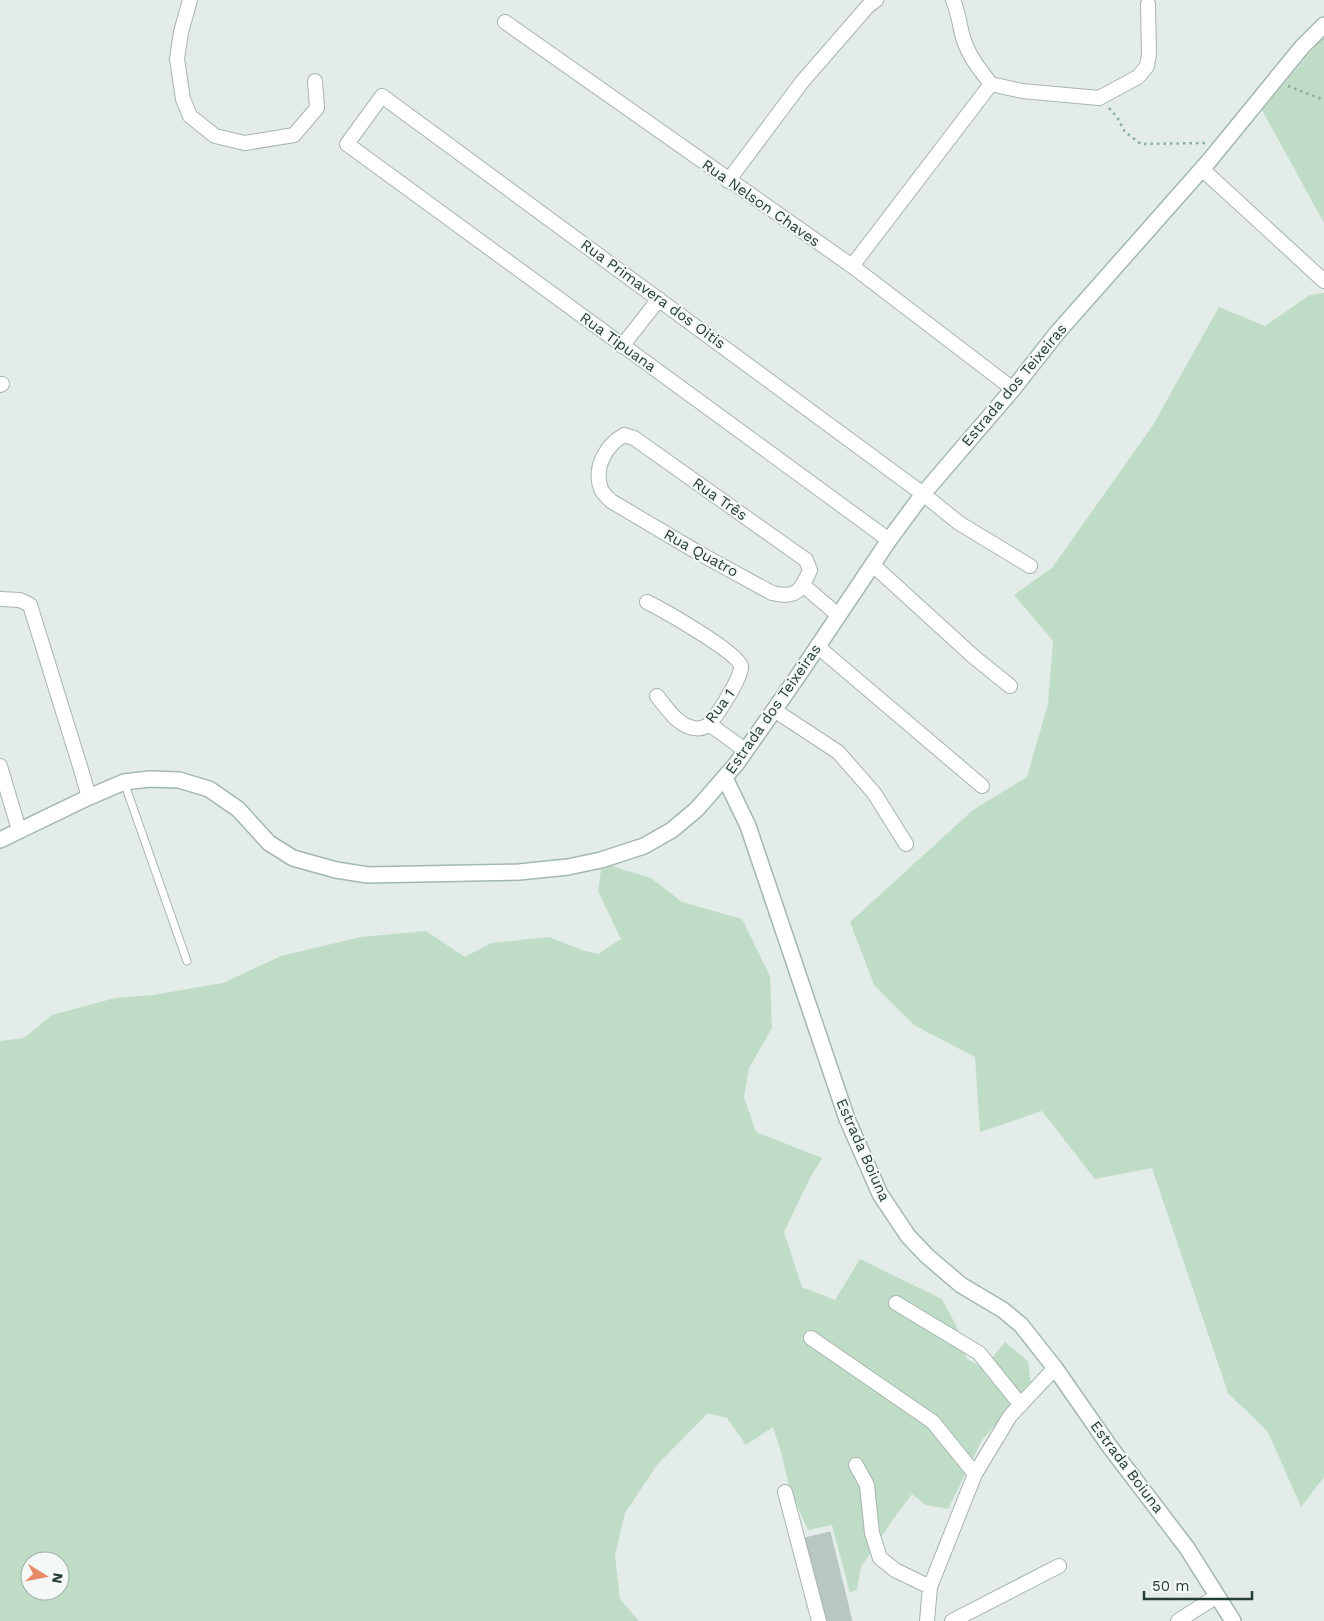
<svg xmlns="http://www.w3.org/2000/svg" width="1324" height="1621" viewBox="0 0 1324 1621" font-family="'Work Sans',sans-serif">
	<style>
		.green { fill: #bfdcc7; fill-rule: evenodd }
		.building { fill: #b9c7c2; stroke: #b7c5c0 }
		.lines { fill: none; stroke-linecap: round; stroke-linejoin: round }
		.lane-casing { stroke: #a7b4b0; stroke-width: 9 }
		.street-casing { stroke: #a7b4b0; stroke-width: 16 }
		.secondary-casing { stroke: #a3b7b1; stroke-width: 18 }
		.path { stroke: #87ada2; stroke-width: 2.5; stroke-dasharray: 2.5 4; stroke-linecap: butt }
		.lane { stroke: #fff; stroke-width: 7 }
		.street { stroke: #fff; stroke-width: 14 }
		.secondary { stroke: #fff; stroke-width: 15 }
		.labels { text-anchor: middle; stroke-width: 4; stroke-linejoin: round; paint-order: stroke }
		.street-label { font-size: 15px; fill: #253d37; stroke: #f4f9f7 }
	</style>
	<rect width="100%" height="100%" fill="#e4ece9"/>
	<path class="green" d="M1324,36v187l-62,-113z
		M1324,293v1184l-23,30 -33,-75 -40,-39 -76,-225 -57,11 -53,-68 -62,21 -5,-75 -61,-32 -40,-40 -24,-63 123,-112 54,-33 21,-73 5,-63 -39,-46 38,-27 101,-143 66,-118 46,19 45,-31z
		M602,863l49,15 31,24 60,17 28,57 2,52 -23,40 -5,29 12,35 66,26 -12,20 -26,54 18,55 33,13 25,-41 82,40 15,28 10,32 17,9 21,-26 23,19 3,23 -49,56 -34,69 -22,-4 -14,-11 -18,24 -33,49 -4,22 -7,4 -18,-68 -24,5 -18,-40 -9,-38 -8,-25 -27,18 -19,-27 -19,-5 -51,52 -32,48 -10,42 5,44 19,22h-639v-580l24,-3 28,-23 63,-17 38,-3 70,-12 58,-27 80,-19 65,-6 39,26 26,-14 58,-6 33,13 16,4 23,-15 -23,-48zM30,1561h30v30h-30z"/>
	<path class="building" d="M830,1532l22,89h-30l-21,-82z"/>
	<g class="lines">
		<g class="lane-casing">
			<path id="lane" d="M124,782l63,179"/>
		</g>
		<g class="street-casing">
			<path id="street" d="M190,0l-9,32 -4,27 6,40 7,17 25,20 30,7 49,-8 23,-27 -2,-27
				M953,0c5,11 6,22 9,34 5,20 17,35 29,50
				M505,22l347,244 161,123
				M1202,169l122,112
				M728,181l74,-99 66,-76 8,-6
				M852,266l139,-182 31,7 77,7 39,-21 9,-11 2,-12 -1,-50
				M622,346l37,-47
				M0,385l2,-1
				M624,435l10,3 172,122 4,10c-9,21 -14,29 -38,23l-75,-41 -86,-51c-3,-3 -8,-7 -10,-12 -8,-21 5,-44 23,-54z
				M889,540l-542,-396 35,-48 541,398 36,29 71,43
				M873,565l101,92 36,29
				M803,585l35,30
				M0,599l20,1 10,5 49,158 10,34
				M647,602c16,8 89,49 94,64 3,8 -26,53 -33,59 -4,3 -9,4 -14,3 -16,-2 -28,-21 -37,-32
				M817,646l165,140
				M774,710l64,42 36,41 32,51
				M709,724l36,26
				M0,766l19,64
				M896,1303l83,50 42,52
				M811,1338l122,84 42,52
				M856,1465l11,20 5,48 8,25 15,12 35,17
				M785,1492l34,129
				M927,1621l3,-34 45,-113 35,-58 45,-48
				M952,1621l107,-55
				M1178,1621l39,-25"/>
		</g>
		<g class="secondary-casing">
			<path id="secondary" d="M725,778l23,48 99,293 33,75 28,42 19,20 34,29 42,25 18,15 34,43 55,79 77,101 46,73
				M0,840l89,-43 35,-15 26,-3 29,1 30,9 29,20 31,34 24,15 43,12 32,5 151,-3 49,-5 33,-7 43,-14 28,-16 25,-21 40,-46 61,-87 91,-136 34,-46 90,-105 44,-56 152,-172 93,-114 22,-22"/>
		</g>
		<path class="path" d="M1288,86l36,14
			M1109,108l8,9 8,15 16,12 65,-1"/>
		<use href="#lane" class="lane"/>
		<use href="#street" class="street"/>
		<use href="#secondary" class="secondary"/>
	</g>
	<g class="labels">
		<g class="street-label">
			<text transform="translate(761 203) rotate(35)" y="5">Rua Nelson Chaves</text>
			<text transform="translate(653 294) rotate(36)" y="5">Rua Primavera dos Oitis</text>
			<text transform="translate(618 342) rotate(36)" y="5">Rua Tipuana</text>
			<text transform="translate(1014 385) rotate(-50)" y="5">Estrada dos Teixeiras</text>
			<text transform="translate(720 499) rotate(35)" y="5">Rua Três</text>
			<text transform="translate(701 553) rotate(29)" y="5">Rua Quatro</text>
			<text transform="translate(720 706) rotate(-53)" y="5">Rua 1</text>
			<text transform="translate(773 709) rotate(-55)" y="5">Estrada dos Teixeiras</text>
			<text transform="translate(863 1150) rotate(66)" y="5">Estrada Boiuna</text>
			<text transform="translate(1127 1467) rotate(53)" y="5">Estrada Boiuna</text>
		</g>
	</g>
	<g transform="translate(45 1576) rotate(100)"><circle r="24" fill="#f4f9f7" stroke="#a1aeaa"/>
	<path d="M0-4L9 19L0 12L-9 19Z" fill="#e78a68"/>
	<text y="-8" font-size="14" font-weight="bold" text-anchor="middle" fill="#253d37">N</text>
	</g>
	<path d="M1144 1591v8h108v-8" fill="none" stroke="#253d37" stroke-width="2.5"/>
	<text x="1152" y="1591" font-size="15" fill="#253d37" stroke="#f4f9f7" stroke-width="4" paint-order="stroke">50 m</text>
</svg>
